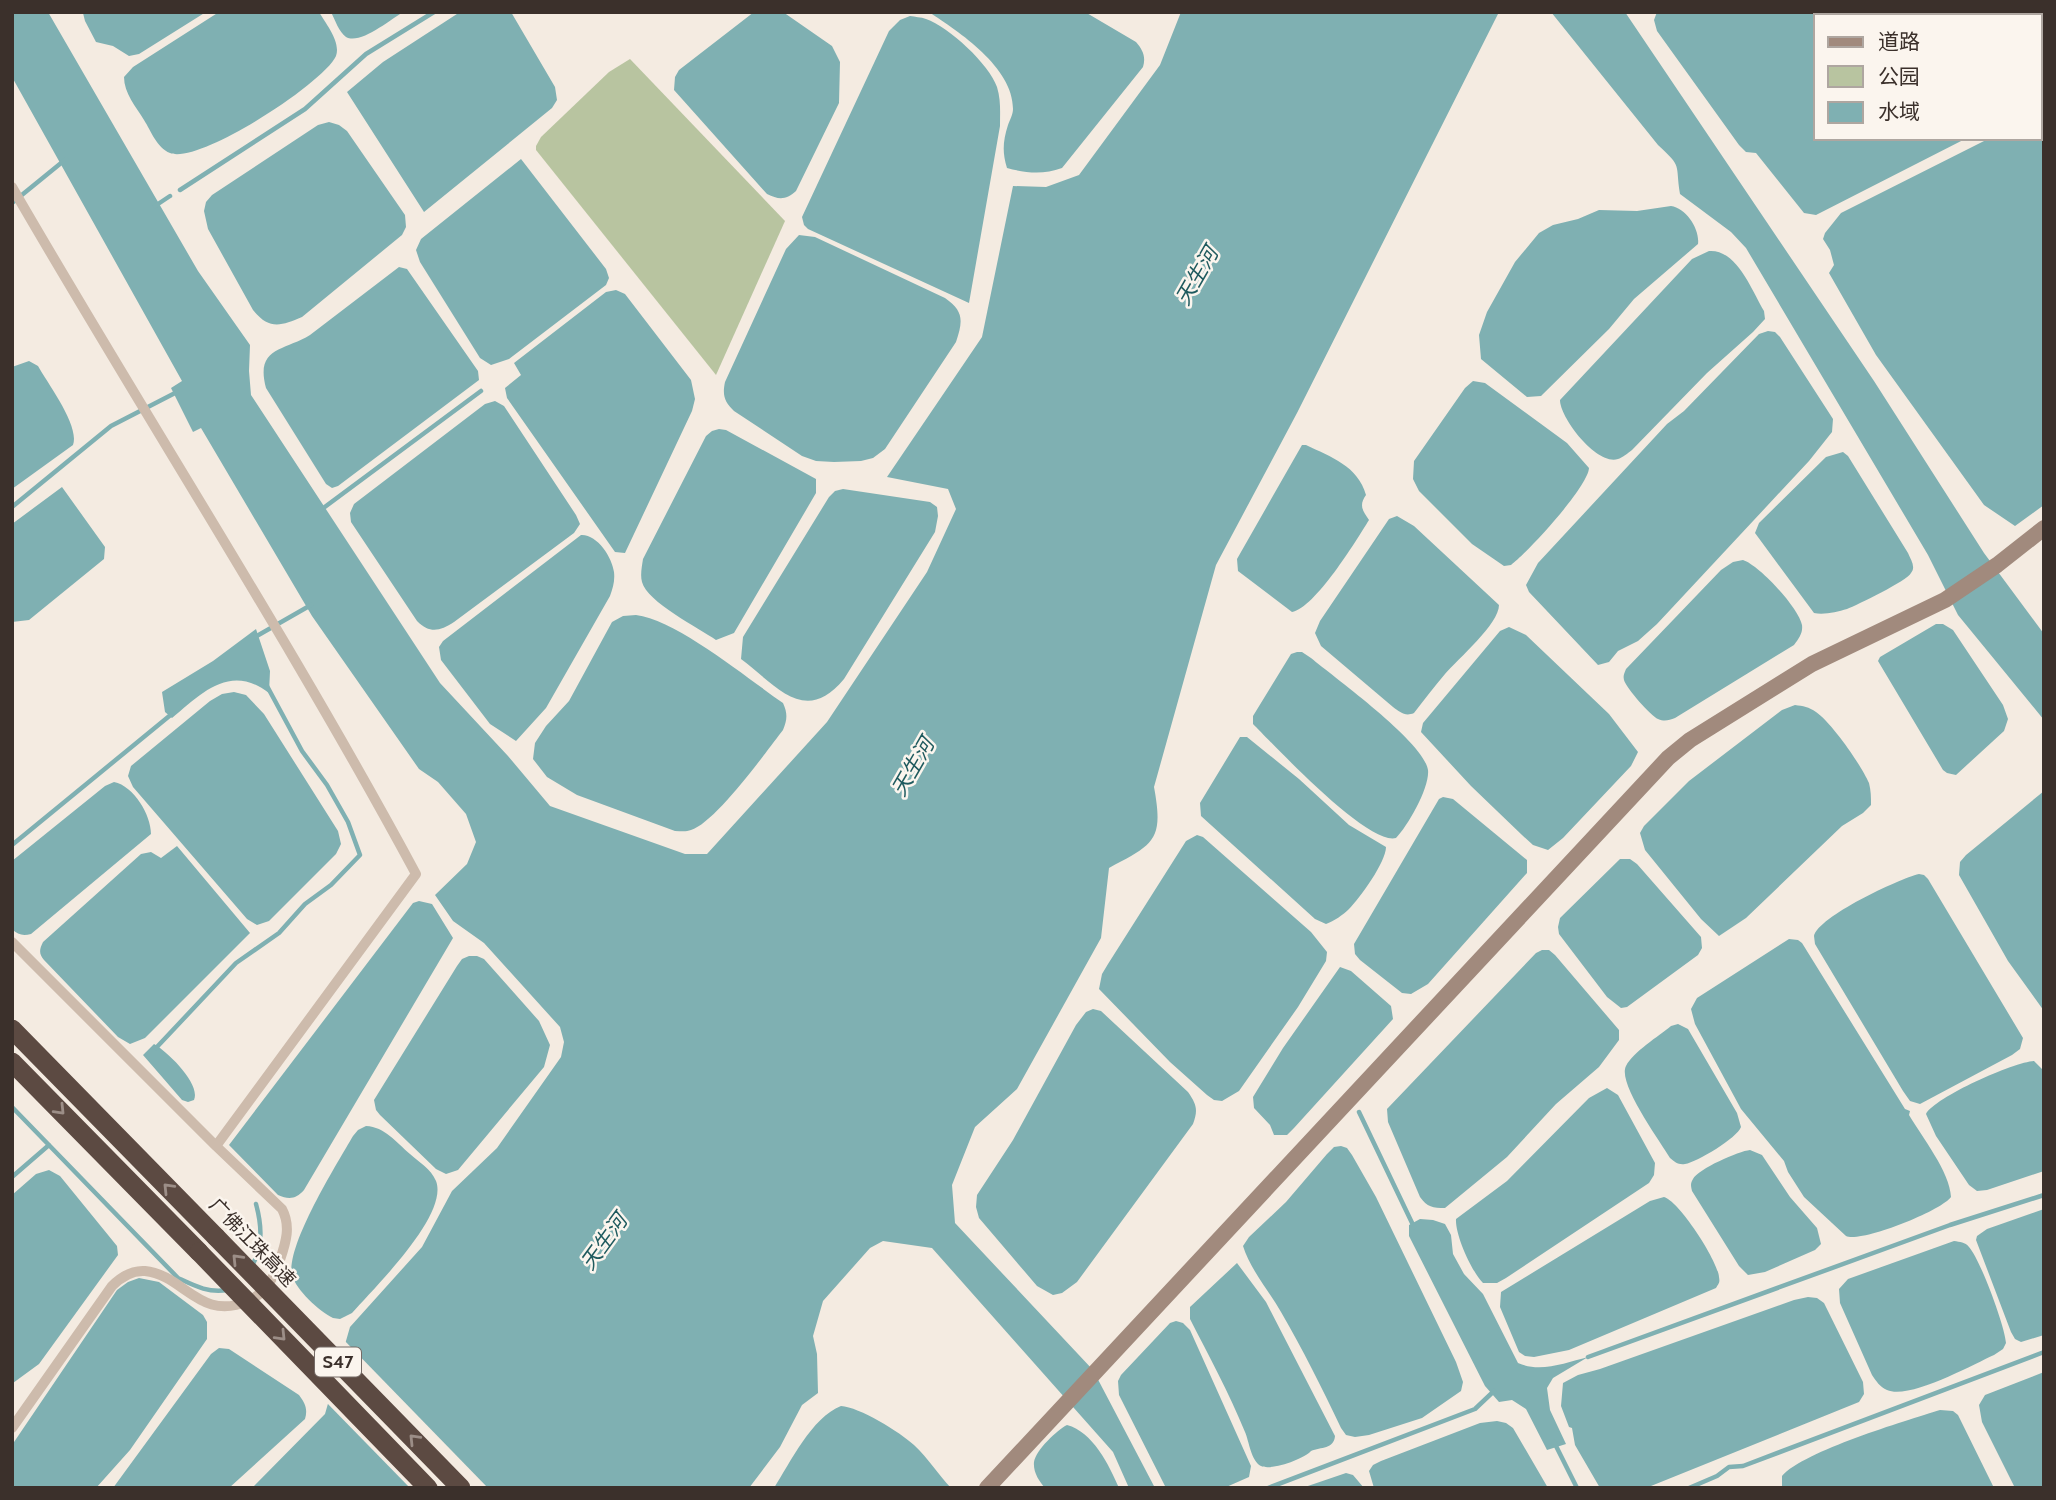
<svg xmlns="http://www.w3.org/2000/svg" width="2056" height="1500" viewBox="0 0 2056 1500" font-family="Cabin,'Noto Sans SC',sans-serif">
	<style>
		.green { fill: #b8c4a0 }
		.water { fill: #7fb0b2 }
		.pier { fill: #f4ebe1 }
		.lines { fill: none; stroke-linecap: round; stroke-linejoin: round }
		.stream { stroke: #7fb0b2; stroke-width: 4.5 }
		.street { stroke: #cdbbac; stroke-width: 10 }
		.secondary { stroke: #a18a7d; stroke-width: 16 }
		.highway { stroke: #5c4a42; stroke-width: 19 }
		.highway-bridge { stroke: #5c4a42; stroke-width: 19 }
		.oneway { stroke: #9c8e87 }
		.labels { text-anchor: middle; stroke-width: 5; stroke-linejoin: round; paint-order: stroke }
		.shield { fill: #fbf5ee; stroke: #756b66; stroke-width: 2 }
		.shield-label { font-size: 18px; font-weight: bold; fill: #3b302b }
		.street-label { font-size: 19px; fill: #3b302b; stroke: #fbf5ee }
		.water-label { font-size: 21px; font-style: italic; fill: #1f5a5e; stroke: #fbf5ee }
	</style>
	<rect width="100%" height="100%" fill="#f4ebe1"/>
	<path class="green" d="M630,59l155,162 -69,154 -180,-225v-4l5,-9 68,-65z"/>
	<path class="water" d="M12,12h36l150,259 52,74 -1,26 2,24 189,288 68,73 42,50 135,48h22l120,-132 100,-150 29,-63 -8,-20 -61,-12 95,-140 31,-151 33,1 33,-12 81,-110 21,-53h318l-202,401 -81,152 -62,222c10,54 0,57 -45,81l-8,70 -84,151 -42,38 -23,58 3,38 138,147 62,118h-26l-16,-36 -181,-204 -49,-7 -13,7 -47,53 -10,35 4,18 1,39 -16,12 -22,42 -31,41h-497l73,-74 25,-87 72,-80 30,-56 45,-43 64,-91 3,-15 -4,-15 -76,-84 -31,-22 -18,-26 32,-31 9,-22 -10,-28 -28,-32 -19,-13 -107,-153 -111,-188 -8,4 -22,-44 11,-7 -170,-304z
		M206,12l-67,42 -10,2 -16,-10 -17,-4 -11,-21 -2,-8z
		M219,12h100c7,12 22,30 17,44 -12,27 -138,109 -166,97 -13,-5 -19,-22 -26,-33 -8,-13 -20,-27 -20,-43l9,-10z
		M331,12h72c-13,8 -43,33 -57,25 -7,-5 -11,-17 -15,-25z
		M460,12h51l44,75 2,13 -5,8 -128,104 -77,-120 36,-30z
		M754,12h29l49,34 8,16 -1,41 -43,88c-10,9 -17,9 -29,3l-93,-104 1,-13 4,-7z
		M929,12h156l51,30c7,8 10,15 7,25l-81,101c-19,7 -36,5 -55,0 -5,-16 -4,-27 1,-43 2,-5 5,-11 5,-16 0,-42 -54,-77 -84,-97z
		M1551,12h74l249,369 110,172 60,81v86l-86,-105 -30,-60 -182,-307 -15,-16 -51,-38c-5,-31 3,-26 -22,-49z
		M1657,12h362l2,4h-205v122h151l-151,77 -12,-2 -48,-60 -10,-1 -7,-7 -82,-114 -3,-11z
		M910,16c5,1 11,1 16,3 23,8 63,45 71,68 4,13 3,25 3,39l-31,177 -161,-74 -4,-4 -2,-8 87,-186 11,-11z
		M2040,116h4v389l-29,21 -31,-21 -108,-150 -47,-82 5,-8 -4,-15 -7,-11 2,-6 16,-20 149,-75h50z
		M329,122l10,3 8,6 58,84 1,12 -4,8 -100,82c-21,9 -33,13 -49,-7l-45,-81 -4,-18 2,-9 6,-7 106,-70z
		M521,159l85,110 3,9 -3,7 -97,74 -18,6 -11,-7 -60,-96 -4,-12 5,-11z
		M1671,206c15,2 29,23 27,38l-64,55 -25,30 -68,67 -14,1 -46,-38 -2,-24 8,-23 28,-50 24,-29 14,-8 25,-6 21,-9 38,1z
		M799,235l16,2 130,61c19,13 18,23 11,44l-71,107 -12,9 -12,3 -27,1 -18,-1 -14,-5 -68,-45c-9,-9 -12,-15 -9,-29l61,-133z
		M1709,251c28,-2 43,40 55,60l1,8 -12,13 -46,41 -75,77c-4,3 -10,8 -14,9 -21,7 -58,-41 -58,-59l132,-141z
		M399,267l8,2 71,102 1,9 -141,106 -6,2 -6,-4 -60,-96c-11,-41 18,-37 44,-53z
		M616,290l9,4 66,86 4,19 -3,12 -67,142 -10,-1 -108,-154 -2,-10 16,-13 -7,-12 92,-71z
		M1768,331l7,1 5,5 53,82 -1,13 -23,29 -152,163 -19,17 -20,10 -9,11 -11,3 -69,-73 -3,-7 12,-22 129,-139 17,-13 75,-77z
		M29,361l9,5c10,18 42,60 35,79l-61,44v-122z
		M1473,381l12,2 82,60 22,25c-1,19 -61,84 -78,97l-7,1 -32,-22 -53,-53 -6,-12 1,-18 51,-73z
		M495,401l9,5 72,109 4,9 -6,9 -120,89c-14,9 -24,12 -37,-1l-66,-99 -1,-9 4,-9 131,-100z
		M719,429l7,1 90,49v14l-82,140 -18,7c-17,-12 -69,-38 -74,-58 -2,-7 0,-16 1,-23l63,-123 6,-5z
		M1302,445h4c25,12 52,21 60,50 -7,10 -4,15 3,25 -13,21 -54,88 -77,92l-54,-41 -1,-12z
		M1843,452l5,4 60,97c3,7 8,14 3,20 -4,8 -54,32 -64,36 -10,3 -23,6 -33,4l-59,-80 4,-10 67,-66z
		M62,487l43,60 -1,12 -75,61 -17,2v-98z
		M843,489l87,13 7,5 1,9 -3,16 -91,147c-39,47 -67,7 -103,-20l2,-22 86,-140 6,-6z
		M1397,516l17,10 85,79c0,19 -41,54 -54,69 -11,13 -21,26 -31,39 -9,4 -14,-1 -21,-6l-72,-61 -6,-13 5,-12 69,-102z
		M581,535c16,-1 31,22 33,37 1,9 -1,16 -4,24l-64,112 -30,33 -26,-17 -49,-64 -2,-13 4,-6z
		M1743,560c16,5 56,48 59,65 1,8 -3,13 -8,20l-119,73c-6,2 -10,4 -17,1 -7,-3 -32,-31 -34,-39 -1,-4 0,-6 2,-11l95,-99 12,-8z
		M636,615c41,5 112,64 147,88 5,11 4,17 0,27 -17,22 -68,93 -92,100 -5,2 -10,1 -16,1l-98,-36 -30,-18 -14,-18 2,-16 11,-17 23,-25 43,-79 11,-6z
		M1936,624h7l10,6 50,75 5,14 -4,12 -48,44 -9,-2 -4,-3 -65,-109 2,-4z
		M1509,627l17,8 83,79 29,38 -7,14 -68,72 -15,12 -15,-5 -11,-10 -51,-49 -50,-54 2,-9 77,-92z
		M256,629l14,42 -1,22c-39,-30 -67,0 -97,25l-7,-6 -3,-20 51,-31z
		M1297,652h5l9,6c24,20 113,84 117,112 2,17 -20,56 -32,68 -28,8 -121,-92 -143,-114v-8l38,-62z
		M234,692l12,3 18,19 74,117 3,13 -5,10 -67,67 -12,4 -10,-6 -114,-132 -5,-11 3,-10 79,-65 12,-7z
		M1795,705c8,1 14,2 21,7 16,11 45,53 53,71 2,8 2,14 2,22l-8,8 -21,13 -96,92 -27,18 -18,-17 -56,-69 -5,-17 4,-7 45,-45 93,-71z
		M1240,737h7l52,42 50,46 37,22c0,15 -26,51 -37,62 -6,6 -15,12 -23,15l-11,-5 -114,-103 -1,-13z
		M114,782c20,4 37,33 37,52l-120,100c-8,2 -13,1 -19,-5v-68l93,-75z
		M2044,791v220l-36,-50 -49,-86 1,-13 6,-7z
		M1443,797l10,2 74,61v13l-99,111 -17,10 -9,-1 -42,-33 -5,-6 -1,-10 85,-145z
		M1197,835l6,2 108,95 16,20 -1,9 -28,46 -59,84 -17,10 -8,-1 -7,-5 -37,-33 -71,-73 3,-15 6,-10 78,-123z
		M177,846l73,87 -105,105 -15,6 -12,-7 -74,-77c-5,-6 -5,-10 -1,-18l98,-88 10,-2 10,6z
		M1620,859h10l7,5 64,73 1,11 -4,7 -71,52 -6,1 -14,-11 -48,-63 -1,-7 2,-9z
		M1919,874l5,1 4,4 95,159 -3,11 -8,6 -92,49 -10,-3 -7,-10 -88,-147 -1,-8c4,-19 84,-57 105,-62z
		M419,901l13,3 21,34 -149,252c-8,9 -15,10 -26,5l-49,-50 184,-242z
		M1789,939l9,1 4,3 103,166 5,2 -1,4c13,22 41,57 42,82 -10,14 -90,46 -105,39l-42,-39 -16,-25 -4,-11 -43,-52 -46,-85 -4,-15 6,-11z
		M1542,950h7l6,5 64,75v10l-20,27 -43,37 -49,53 -62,51c-12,0 -18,-1 -25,-11l-32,-75 -1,-13 149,-156z
		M469,956h8l7,3 55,62 11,24 -6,22 -86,103 -12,4 -10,-5 -56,-54 -4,-5 -2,-10 83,-134 5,-7z
		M1340,967l11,4 40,35 2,13 -99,109 -7,7h-13l-4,-10 -16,-17 -1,-11 30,-49z
		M1093,1009l8,2 87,81c9,13 10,18 5,32l-116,158 -15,11 -9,2 -16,-9 -58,-68 -3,-11 1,-12 36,-55 63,-115 10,-13z
		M1678,1024l10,5 49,84 4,14c-4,11 -44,35 -56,37 -7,1 -10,-2 -15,-6 -10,-17 -53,-75 -44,-92 7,-14 33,-30 45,-40z
		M154,1044c14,8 47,40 40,56l-6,2 -6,-2 -39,-45z
		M2034,1061l10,10v100l-57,19 -10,1 -8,-6 -33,-49 -10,-22c9,-17 88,-52 108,-53z
		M1607,1088l11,7 37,68 -1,12 -5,8 -143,95 -9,5h-14c-11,-11 -28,-48 -27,-64l51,-38 82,-83z
		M366,1126c19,1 30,16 44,28 9,8 21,15 26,27 13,34 -61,106 -84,132l-12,6 -7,-1c-14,-7 -37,-28 -41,-43 -6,-30 45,-111 61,-139l5,-6z
		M1341,1146l6,2 5,7 24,42 80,165 7,20 -2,9 -39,27 -53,17 -14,2 -9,-2 -5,-7c-19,-40 -38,-78 -60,-116 -12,-21 -31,-43 -38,-66l6,-9 37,-35 41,-48 7,-7z
		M1750,1150l12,5 28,42 27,31 4,16 -6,6 -50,22 -17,3 -9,-9 -47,-75c-1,-5 -2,-7 1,-12 5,-10 46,-28 57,-29z
		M49,1170l11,6 57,70 1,9 -79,109 -26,19 -1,-188 24,-21z
		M1664,1197c15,4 54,64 55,80 1,6 0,6 -3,11l-147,62 -35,7 -9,-1 -6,-4 -19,-45 1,-15 149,-91z
		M2044,1209v126l-23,7 -6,-3 -4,-7 -35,-92 1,-4 10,-7z
		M1420,1219l13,1 12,4 6,11 2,19 11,20 19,20 35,69c22,10 47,0 70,-6l-35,21 -6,10 3,22 16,34 -19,6 -21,-41 -14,-9 -13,2 -14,-16 -76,-150v-11z
		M1954,1241c6,1 11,1 15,6 11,12 36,79 37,96l-3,6 -9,6c-22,10 -85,45 -107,35 -7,-3 -11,-9 -15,-15l-32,-72 -1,-14 9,-10z
		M1237,1263l29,39 69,134c-1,13 -14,11 -24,15 -7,8 -40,20 -50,15 -10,-5 -12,-25 -16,-34 -16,-39 -36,-76 -55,-113v-12z
		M139,1278l20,4 44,33 4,7v17l-77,111 -34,38h-84v-43l105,-155 11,-8z
		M1808,1297l9,1 7,5 39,79 1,12 -5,8 -213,86h-46l-25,-43 -3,-17 -3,-1 -8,-21 2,-23 15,-8 22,-6 194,-69z
		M1176,1321l7,2 7,7 61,136 -2,11 -25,11h-58l-47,-93 -1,-14 3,-6 49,-52z
		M219,1348l10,1 70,46c6,8 9,14 6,24l-76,69h-116l98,-134z
		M2044,1372v116h-29l-33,-66 -3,-17 6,-10z
		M841,1406c18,1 59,26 73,39 14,13 24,29 37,43h-177c16,-25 38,-71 67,-82z
		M1940,1410l13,1 5,4 36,73h-212v-12c22,-25 123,-55 158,-66z
		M1497,1421l9,2 7,5 35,60h-174l-5,-17 4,-6 8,-4 99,-38z
		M1067,1425c26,7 42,40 52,63h-74c-6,-7 -12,-16 -11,-26 2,-12 23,-32 33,-37z
		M1346,1473l7,2 11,13h-62z"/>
	<path class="pier" d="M343,1339l145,149h-78l-85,-87z"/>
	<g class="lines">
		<path class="stream" d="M180,190l125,-81 61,-55 68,-42
			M12,203l54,-44
			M155,206l15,-10
			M12,507l99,-81 66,-34
			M322,509l159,-118
			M255,637l56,-32
			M12,845l161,-132
			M156,1048l80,-85 43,-30 26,-29 26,-19 29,-30 -12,-33 -21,-37 -25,-34 -35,-65
			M12,1107l166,171c17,8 30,15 49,12
			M1359,1112l55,115
			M12,1177l37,-32
			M252,1266c11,-20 10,-40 4,-62
			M1588,1357l362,-132 94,-30
			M1554,1442l23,46
			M1268,1488l207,-79 19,-18
			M1689,1488l28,-12 12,-9 14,-1 301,-114"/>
		<path class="street" d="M12,187c133,230 278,453 404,687l-200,272
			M12,942l204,204 66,63c9,17 4,33 -2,51 -6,18 -15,34 -32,41 -48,21 -64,-26 -103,-30 -14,-1 -24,6 -33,15l-100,142"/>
		<path class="secondary" d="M987,1488l681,-730 22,-18 122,-76 133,-64 52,-35 47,-37"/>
		<path class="highway" d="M12,1029l204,208
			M12,1062l187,190"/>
		<path class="highway-bridge" d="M216,1237l245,251
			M199,1252l229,236"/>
	</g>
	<defs><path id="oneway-chevron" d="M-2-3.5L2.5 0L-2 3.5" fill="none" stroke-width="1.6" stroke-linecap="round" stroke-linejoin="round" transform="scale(1.75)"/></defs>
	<g class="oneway">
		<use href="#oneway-chevron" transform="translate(60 1110) rotate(46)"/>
		<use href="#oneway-chevron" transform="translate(168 1188) rotate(-134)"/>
		<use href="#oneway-chevron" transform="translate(237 1259) rotate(-134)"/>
		<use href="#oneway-chevron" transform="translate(281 1336) rotate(46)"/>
		<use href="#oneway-chevron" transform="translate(414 1439) rotate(-134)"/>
	</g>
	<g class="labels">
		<rect class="shield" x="315" y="1347.5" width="46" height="29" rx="5"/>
		<g class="shield-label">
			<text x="338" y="1368">S47</text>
		</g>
		<g class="street-label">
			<text transform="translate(253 1242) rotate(46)" y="7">广佛江珠高速</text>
		</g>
		<g class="water-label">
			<text transform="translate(1197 276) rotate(-60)" y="7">天生河</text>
			<text transform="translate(913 767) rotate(-60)" y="7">天生河</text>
			<text transform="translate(604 1242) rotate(-54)" y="7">天生河</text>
		</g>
	</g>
	<rect width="2056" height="1500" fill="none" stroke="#3b302b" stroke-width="28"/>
	<rect x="1814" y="14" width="228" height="126" fill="#fbf5ee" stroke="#aea6a0" stroke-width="2"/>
	<rect x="1828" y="37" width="35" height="10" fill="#a18a7d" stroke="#aea6a0" stroke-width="2"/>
	<text x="1878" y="49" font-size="21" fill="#3b302b">道路</text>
	<rect x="1828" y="66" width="35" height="21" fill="#b8c4a0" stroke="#aea6a0" stroke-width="2"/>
	<text x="1878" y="84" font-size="21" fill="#3b302b">公园</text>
	<rect x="1828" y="102" width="35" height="21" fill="#7fb0b2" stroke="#aea6a0" stroke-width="2"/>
	<text x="1878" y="119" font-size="21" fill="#3b302b">水域</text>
</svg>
